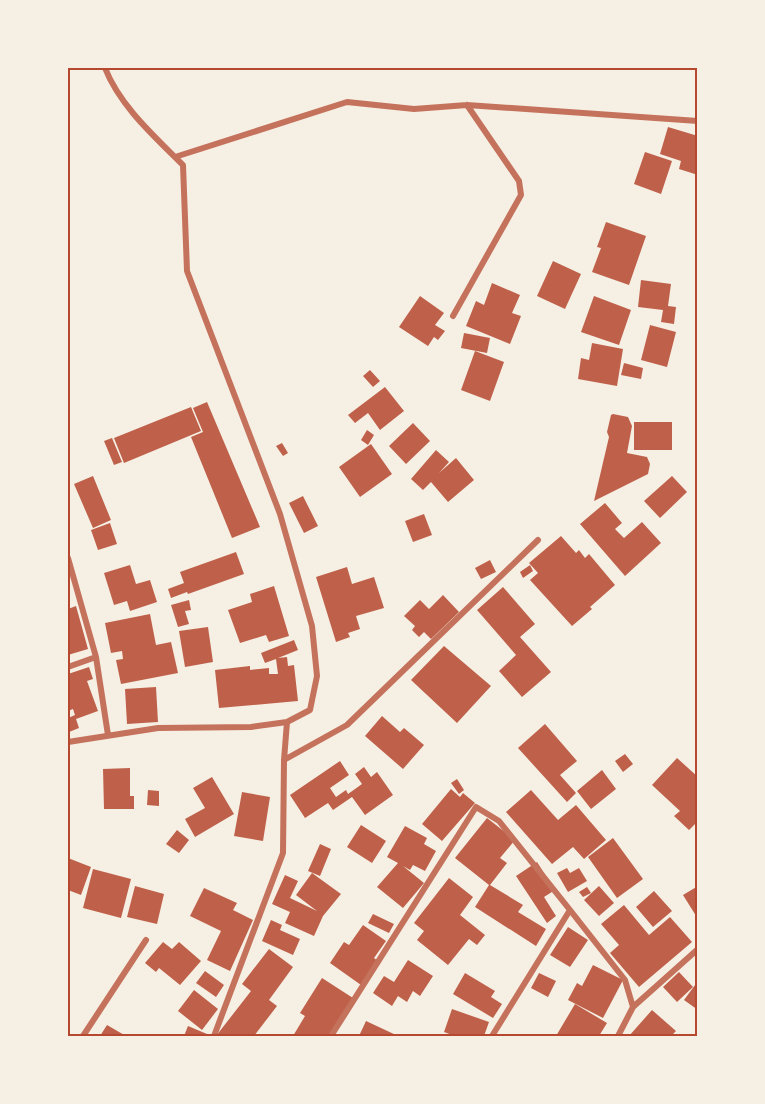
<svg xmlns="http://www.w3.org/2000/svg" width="765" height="1104" viewBox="0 0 765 1104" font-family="Inter,sans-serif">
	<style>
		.building { fill: #bf614a }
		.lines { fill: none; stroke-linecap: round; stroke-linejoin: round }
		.minor { stroke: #c5725c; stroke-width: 6 }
		.neatline { fill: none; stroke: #b5482f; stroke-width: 2 }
	</style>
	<rect width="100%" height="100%" fill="#f6efe4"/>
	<path class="building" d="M668,127l30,9v39l-19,-6 2,-8 -21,-7z
		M645,152l27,9 -11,33 -27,-10z
		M606,222l40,14 -17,49 -37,-13 9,-24 -4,-1z
		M553,261l28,13 -16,35 -28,-13z
		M641,280l30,4 -3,22 8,1 -2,17 -13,-2 2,-12 -25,-3z
		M492,283l28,12 -8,18 9,3 -11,28 -44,-18 10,-25 8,4z
		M420,296l24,17 -9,12 10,6 -7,9 -4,-3 -6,9 -29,-19z
		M594,296l37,14 -12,35 -38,-13z
		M650,325l26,7 -9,35 -26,-7z
		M464,333l26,5 -3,15 -26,-5z
		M592,343l31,6 -6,37 -39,-7 3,-21 8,2z
		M475,351l29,11 -14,39 -29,-11z
		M624,363l19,5 -2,11 -20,-4z
		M370,370l10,11 -7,6 -10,-11z
		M385,387l19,24 -24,19 -12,-17 -13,10 -7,-8z
		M207,402l53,125 -28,11 -41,-101 12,-5 -10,-24z
		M191,407l10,24 -77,32 -10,-25z
		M613,414l15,3 4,9 -5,27 20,4 3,7 -2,10 -54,27 15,-64 -2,-5 4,-17z
		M634,422h38v28h-38z
		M413,423l17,18 -24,23 -17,-18z
		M367,430l7,5 -6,10 -7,-5z
		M112,438l10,24 -8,3 -10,-24z
		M282,443l6,10 -5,3 -7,-10z
		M371,444l21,30 -32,23 -21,-30z
		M436,450l13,12 -10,11 17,-15 18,22 -26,22 -17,-20 -8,8 -12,-11z
		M93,476l18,44 -18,8 -19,-44z
		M672,476l15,16 -27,26 -16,-17z
		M303,496l15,30 -14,7 -15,-30z
		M605,503l17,20 -7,6 9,9 18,-16 19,21 -36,33 -45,-52z
		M424,514l8,21 -19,7 -8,-21z
		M110,523l7,21 -19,6 -7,-20z
		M561,536l15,17 3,-3 6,8 4,-4 26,31 -25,22 2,2 -20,17 -42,-46 8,-7 -9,-10z
		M236,552l8,22 -56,20 -1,-2 -16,6 -3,-9 16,-6 -4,-11z
		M490,560l6,12 -15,7 -6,-11z
		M130,565l6,19 14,-4 7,22 -27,9 -3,-10 -13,4 -10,-32z
		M530,565l3,6 -10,7 -3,-6z
		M347,567l5,17 22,-7 10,31 -28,8 4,13 -12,4 2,4 -14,5 -20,-65z
		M274,586l15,50 -20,6 -3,-7 -26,8 -12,-33 24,-8 -2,-8z
		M503,587l32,37 -15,13 31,35 -29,25 -23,-26 17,-16 -39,-45z
		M443,595l16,17 -28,27 -7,-7 -5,5 -7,-7 3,-4 -11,-10 16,-16 9,9z
		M189,600l2,10 -6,1 4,13 -11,3 -7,-22z
		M76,606l12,43 -20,6v-46z
		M150,614l6,31 15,-3 7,31 -57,11 -5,-24 7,-1 -1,-8 -11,2 -6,-30z
		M208,627l5,35 -28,5 -6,-36z
		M294,640l4,10 -20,8 9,-1 1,9 6,-1 4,36 -79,7 -4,-38 35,-4v4l19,-2v6h9l-2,-15 -11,4 -4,-10z
		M444,646l47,40 -34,37 -46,-43z
		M89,667l4,12 -6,2 11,30 -22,8 3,9 -10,4 -1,-14 7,-3 -2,-6 -5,2v-37z
		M156,687l2,35 -31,2 -2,-35z
		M382,716l18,16 4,-4 20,17 -21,24 -38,-33z
		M545,724l32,37 -17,14 16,18 -9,9 -49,-54z
		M625,754l8,10 -10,8 -8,-11z
		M677,758l21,19 -2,17 2,27 -9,9 -15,-14 6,-5 -28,-26z
		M340,761l9,14 -19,13 6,9 10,-7 2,4 14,-10 -7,-10 9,-7 7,10 6,-5 16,23 -28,20 -13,-18 -19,13 -5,-7 -23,15 -15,-23z
		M130,768v28h4v13h-30l-1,-40z
		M602,770l14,19 -25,20 -14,-18z
		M212,777l22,37 -39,23 -10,-18 20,-11 -12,-20z
		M457,779l7,11 -5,4 -8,-11z
		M451,789l9,8 3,-4 12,10 -33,38 -20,-17z
		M148,790l11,1v15l-12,-1z
		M531,790l27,30 18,-15 30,35 -22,19 -11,-12 -21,17 -46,-52z
		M242,792l28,5 -7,44 -29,-5z
		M487,818l28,22 -15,18 7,5 -17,22 33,20 -5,7 28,17 -10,17 -61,-39 14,-22 -34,-27z
		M361,825l25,16 -14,22 -25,-16z
		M405,826l22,12 -3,6 12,7 -11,20 -12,-6 -3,5 -7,-4 21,17 -21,25 -26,-21 21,-24 -11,-6z
		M177,830l12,10 -10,13 -13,-9z
		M613,838l30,41 -26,19 -29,-41z
		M320,844l11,5 -11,27 -12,-5z
		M68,858l23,9 -10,28 -13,-5z
		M537,862l18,28 -11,7 12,19 -9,7 -31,-47z
		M567,868l3,5 9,-5 8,13 -19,11 -11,-19z
		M93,869l38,10 -10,39 -38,-10z
		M312,873l29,21 -18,22 -9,20 -29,-13 5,-11 -18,-8 13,-29 13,6 -8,17 27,13 -21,-16z
		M449,878l24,19 -13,18 25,20 -8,10 -8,-6 -21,26 -31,-25 7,-9 -10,-8z
		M135,886l29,8 -7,30 -30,-7z
		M599,886l15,17 -15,13 -15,-16z
		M698,886v33l-15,-24z
		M587,887l4,6 -8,4 -4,-5z
		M204,888l33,15 -4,7 20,10 -23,51 -23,-11 14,-29 -31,-15z
		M654,891l18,20 -19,16 -17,-20z
		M624,905l25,30 21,-18 22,25 -53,45 -29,-34 9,-8 -18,-21z
		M373,914l21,10 -5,9 -21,-10z
		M271,920l11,5 -2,5 20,9 -7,16 -31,-14z
		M363,925l23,16 -12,17 4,3 -17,24 -31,-22 14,-21 5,3z
		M568,927l20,13 -18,27 -20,-12z
		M163,942l9,7 7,-7 22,19 -21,24 -21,-17 -3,4 -11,-9z
		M269,949l24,18 -24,33 8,6 -23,30h-38l35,-45 -9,-7z
		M408,960l25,16 -13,20 -7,-5 -6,11 -9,-6 -6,10 -19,-13 11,-17 10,6z
		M593,965l30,15 -20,38 -35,-18 9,-17 5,3z
		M205,971l19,14 -8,12 -20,-14z
		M679,972l14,15 -16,15 -14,-15z
		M465,973l30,18 -4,6 11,7 -9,14 -40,-24z
		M539,973l17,8 -8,16 -17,-9z
		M322,978l31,20 -23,38h-37l12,-20 -5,-3z
		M698,981v29l-14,-10z
		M194,990l24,19 -16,21 -24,-19z
		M575,1004l32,19 -8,13h-43z
		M452,1009l37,13 -5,14 -7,-2 -1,2h-25l1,-1 -8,-3z
		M652,1010l24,21 -5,5h-42z
		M366,1021l30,14 -1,1h-36z
		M107,1025l19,11h-26z
		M188,1026l19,8 -1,2h-22z"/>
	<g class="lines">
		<path class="minor" d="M175,157l172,-55 67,7 53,-4 231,16
			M453,316l68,-121 -2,-14 -52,-76
			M68,558l28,99 12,78
			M68,667l28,-10
			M68,742l90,-14 93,-1 36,-5 23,-12 7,-34 -5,-50 -32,-112 -93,-243 -4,-106c-29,-29 -63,-59 -78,-97
			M284,760l63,-35 191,-185
			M83,1036l63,-96
			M214,1036l69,-183 1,-93 3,-38
			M331,1036l145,-229 23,14 71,89
			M492,1036l78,-126 55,70 8,27
			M618,1036l15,-29 65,-58"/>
	</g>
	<rect width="765" height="1104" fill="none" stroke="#f6efe4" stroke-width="138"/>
	<rect x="69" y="69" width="627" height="966" class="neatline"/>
</svg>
